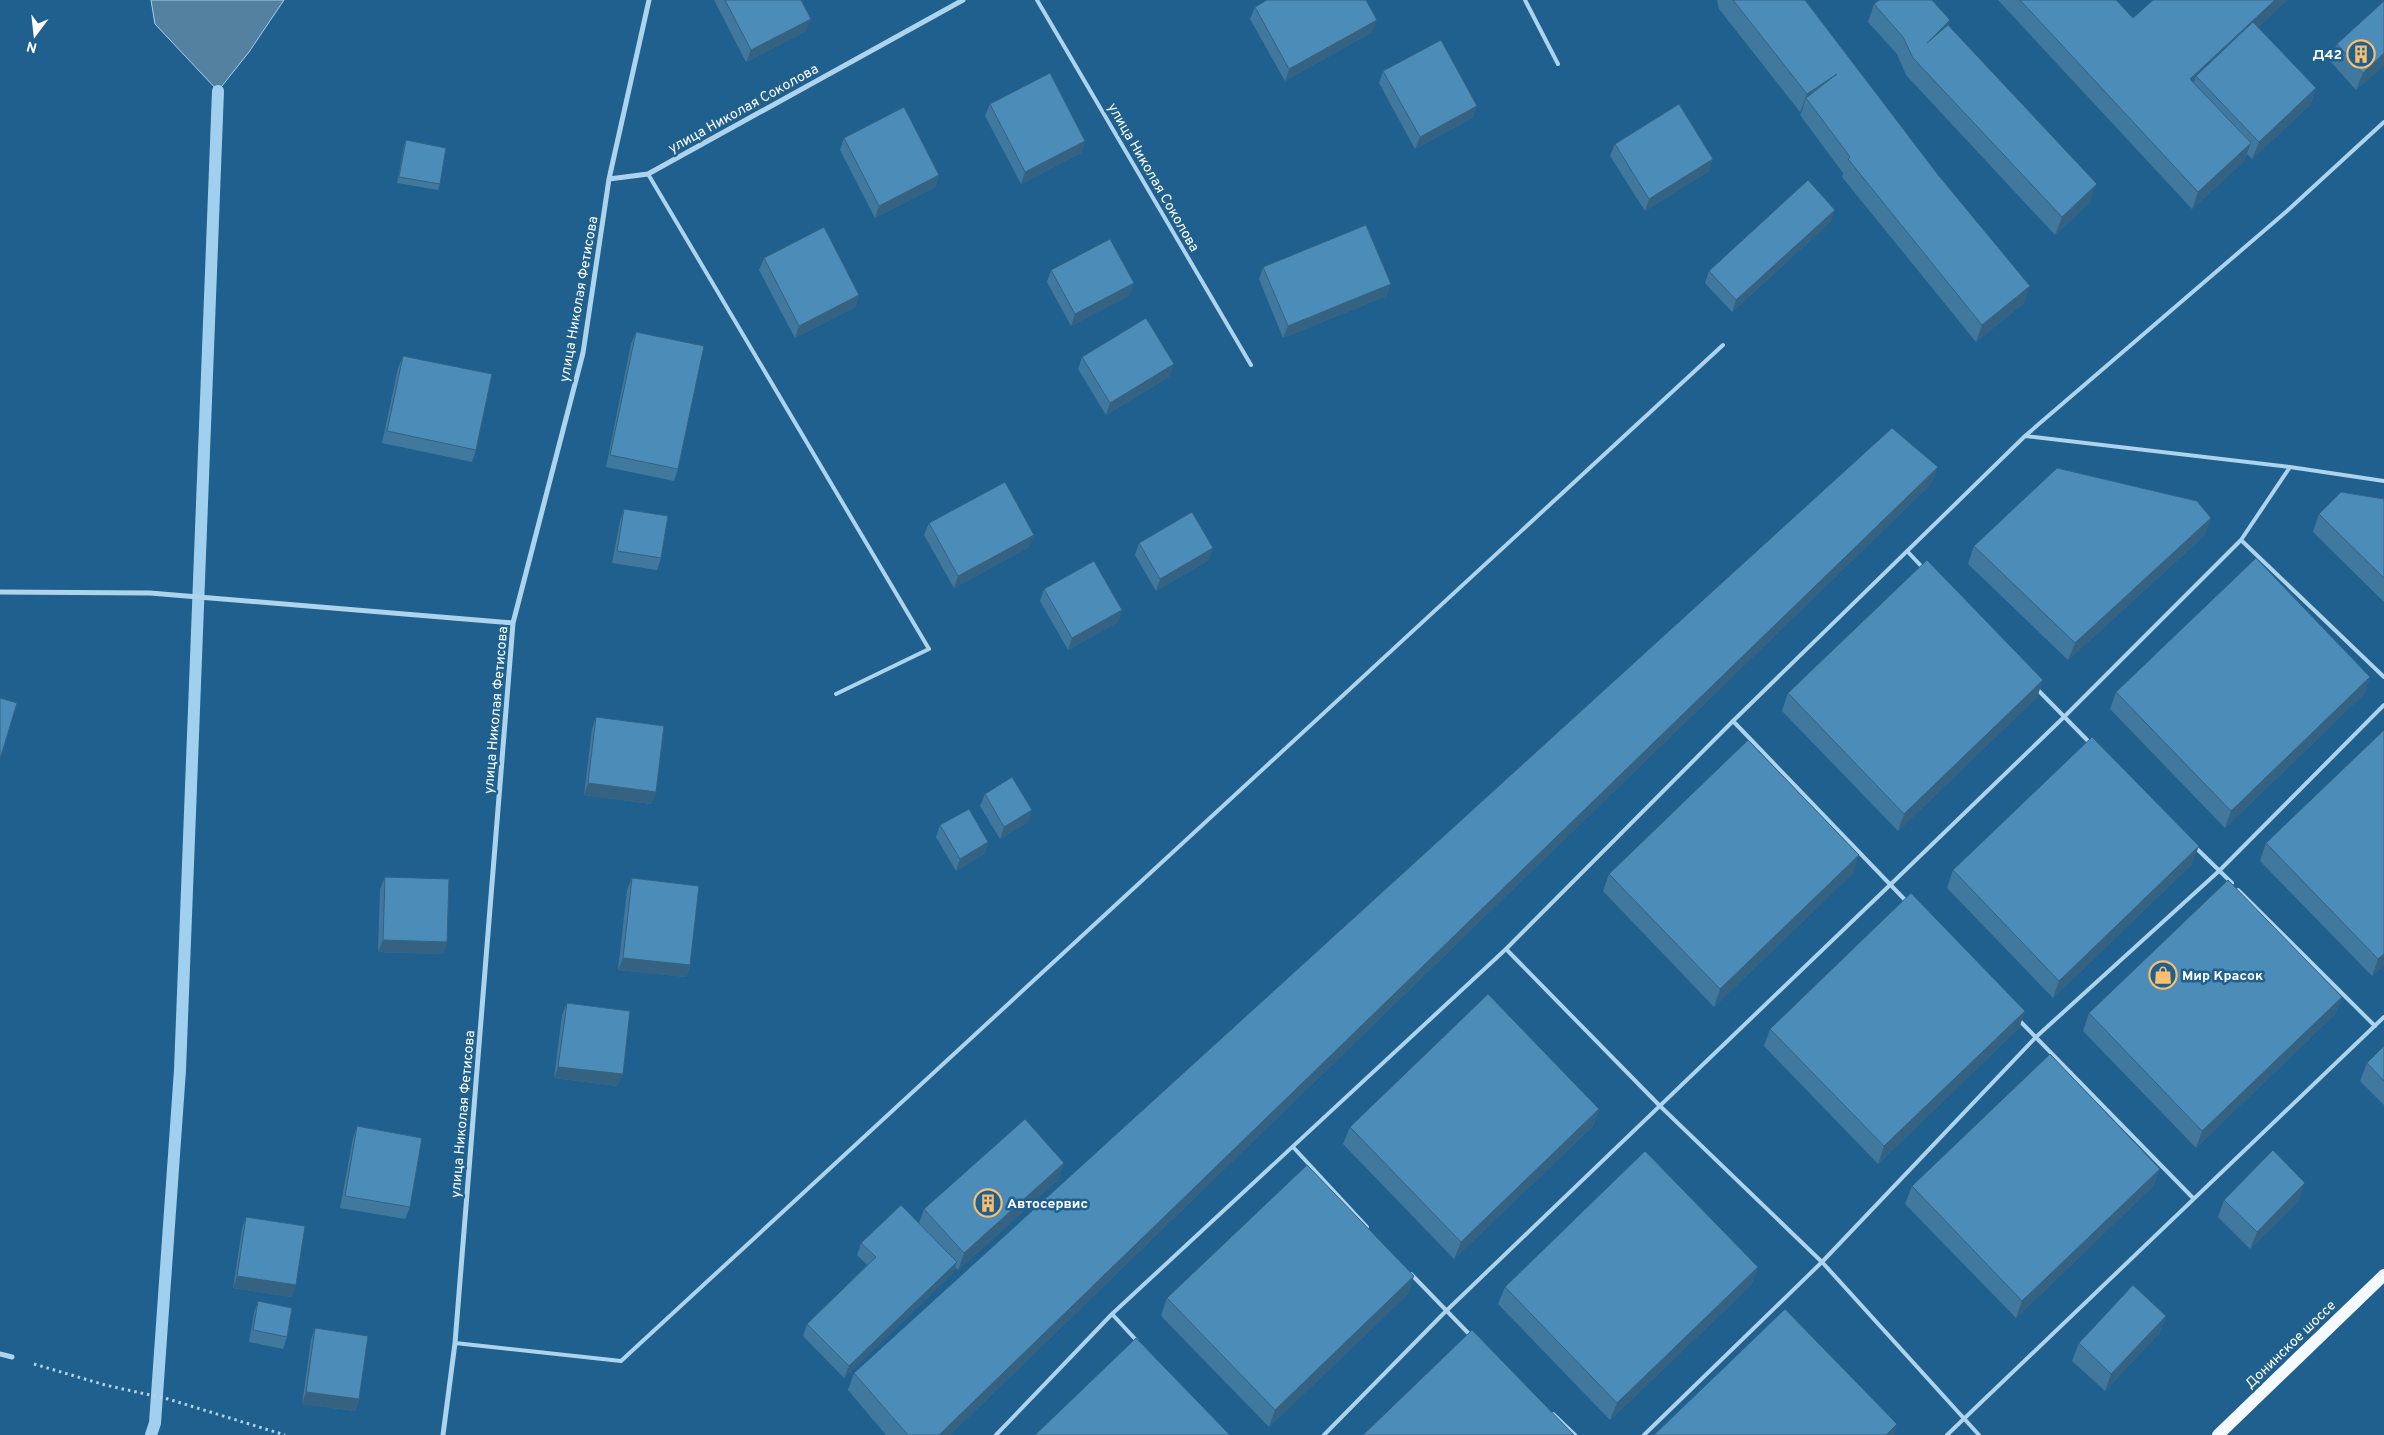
<svg xmlns="http://www.w3.org/2000/svg" width="2384" height="1435" viewBox="0 0 2384 1435" font-family="Overpass,sans-serif">
	<style>
		.water { fill: #5481a0; stroke: #a1d0ee }
		.lines { fill: none; stroke-linecap: round; stroke-linejoin: round }
		.stream { stroke: #a1d0ee; stroke-width: 12 }
		.path { stroke: #aed4ed; stroke-width: 3; stroke-dasharray: 2.5 4; stroke-linecap: butt }
		.service { stroke: #aed4ed; stroke-width: 4 }
		.minor { stroke: #aed4ed; stroke-width: 5 }
		.primary { stroke: #f4faff; stroke-width: 12 }
		.wall { fill: #41789e }
		.shaded-wall { fill: #356281 }
		.building { fill: #4c8cb8; stroke: #356281 }
		.labels { text-anchor: middle; stroke-width: 5; stroke-linejoin: round; paint-order: stroke }
		.poi-label { font-size: 14px; font-weight: bold; fill: #fff; stroke: #1f608e; text-anchor: start }
		.street-label { font-size: 14px; fill: #fff; stroke: #1f608e }
	</style>
	<rect width="100%" height="100%" fill="#1f608e"/>
	<path class="water" d="M151,0h133l-35,52 -31,39 -63,-67z"/>
	<g class="lines">
		<path class="stream" d="M151,1435l4,-12 25,-353 38,-979"/>
		<path class="path" d="M34,1364l71,21 63,14 117,36"/>
		<path class="service" d="M1037,0l214,365
			M1525,0l33,64
			M648,174l281,475 -93,45
			M2025,436l265,31 94,14
			M2241,540l143,137
			M1907,551l17,18
			M2037,689l54,55
			M1733,721l175,182
			M2194,846l38,37
			M2238,890l137,136
			M2018,1019l175,179
			M1293,1147l74,80
			M1411,1274l61,63
			M1112,1314l25,27
			M455,1343l166,18 1102,-1016
			M1553,1414l22,21
			M996,1435l116,-121 394,-365
			M1324,1435l121,-123 445,-427 174,-168 177,-177 49,-73
			M1644,1435l178,-173 214,-225 183,-166 165,-166
			M1947,1435l437,-418
			M1979,1435l-157,-173 -163,-157 -153,-156 227,-228 292,-285 262,-225 97,-89"/>
		<path class="minor" d="M609,179l39,-5 315,-174
			M0,592l150,1 363,30
			M0,1354l12,3
			M443,1435l12,-92 58,-720 70,-270 26,-174 40,-179"/>
		<path class="primary" d="M2218,1435l166,-160"/>
	</g>
	<path class="wall" d="M714,0h87l5,31 -60,31z
		M1717,0h88l219,303 -48,39 -134,-165 1,-4 -43,-58 2,-4 -2,1 -81,-103z
		M1998,0h118l17,18 125,9 58,61 -6,17 -58,54 -5,-5 -3,7 -52,48z
		M2384,1v64l-28,25 -26,-29 7,-17z
		M1874,4l74,22 142,176 -35,33 -149,-160 -9,-21 -29,-32z
		M1255,7l117,25 -87,49 -35,-62z
		M1383,71l94,35 -5,12 -57,31 -36,-66z
		M990,104l95,37 -4,12 -60,31 -36,-68z
		M844,138l95,37 -4,12 -60,31 -35,-68z
		M406,140l34,44 -2,6 -41,-7 7,-37z
		M1615,144l94,27 -64,40 -35,-55z
		M1835,210l-5,12 -98,90 -27,-29 4,-12z
		M764,258l95,37 -4,12 -60,31 -36,-68z
		M1263,267l128,17 -5,12 -103,42 -24,-59z
		M1051,270l79,25 -59,31 -24,-44z
		M636,332l42,137 -4,12 -68,-14 25,-123z
		M403,356l73,94 -4,12 -90,-19 16,-75z
		M1082,357l88,19 -64,39 -28,-46z
		M1938,467l-7,17 -981,951h-64l-38,-45 6,-17z
		M2384,499v103l-71,-70 6,-18z
		M624,509l37,49 -4,12 -45,-7 8,-42z
		M929,523l100,24 -75,41 -30,-53z
		M2205,535l-137,125 -100,-96 6,-18z
		M1139,543l70,17 -53,31 -21,-36z
		M1044,589l78,21 -4,12 -50,28 -28,-49z
		M2370,677l-6,17 -139,134 -115,-119 6,-17z
		M2043,680l-6,17 -139,134 -116,-120 6,-18z
		M596,717l60,75 -5,12 -67,-9 8,-66z
		M2384,730v235l-12,11 -112,-115 6,-18z
		M985,794l43,28 -28,17 -20,-33z
		M940,825l48,17 -4,12 -28,17 -20,-34z
		M2192,864l-139,134 -106,-110 6,-18z
		M1853,873l-139,134 -111,-116 6,-17z
		M385,877l62,65 -4,12 -65,-2 2,-63z
		M632,878l58,87 -4,12 -68,-7 9,-80z
		M2342,997l-7,17 -139,134 -113,-117 6,-18z
		M567,1003l51,83 -64,-8 8,-63z
		M2025,1011l-6,17 -141,136 -114,-118 6,-17z
		M2384,1046v59l-24,-24 7,-18z
		M1599,1109l-6,17 -139,133 -111,-115 7,-17z
		M357,1126l53,81 -5,12 -65,-11 13,-70z
		M1064,1163l-6,17 -100,90 -3,-3 -3,7 -108,104 -41,-42 4,-12 60,-59 -10,-10 4,-12 58,-20 5,-14z
		M2160,1169l-7,17 -137,132 -111,-114 7,-18z
		M2224,1200h75l-49,49 -32,-32z
		M246,1217l46,80 -59,-9 9,-59z
		M1758,1267l-7,18 -141,135 -112,-116 7,-17z
		M1408,1294l-139,133 -108,-111 6,-18z
		M258,1301l29,36 -4,12 -34,-7 5,-29z
		M2166,1316l-7,17 -54,58 -33,-30 7,-18z
		M315,1328l44,71 -4,12 -53,-7 9,-64z"/>
	<path class="shaded-wall" d="M2275,0h13l-87,81 -5,-5 -4,13 -2,-10z
		M811,19l-5,12 -60,31 5,-12z
		M1377,20l-5,12 -87,49 4,-12z
		M1950,20l-7,17 -16,6z
		M2384,53v12l-28,25 7,-17z
		M1837,74l-31,24 -4,13 -2,1 7,-18z
		M2316,88l-6,17 -58,54 7,-17z
		M1477,106l-5,12 -57,31 5,-12z
		M1085,141l-4,12 -60,31 4,-12z
		M2251,143l-7,18 -52,48 6,-17z
		M1713,159l-4,12 -64,40 4,-12z
		M939,175l-4,12 -60,31 4,-12z
		M2097,184l-7,18 -35,33 7,-18z
		M1835,210l-5,12 -98,90 4,-12z
		M1134,283l-4,12 -59,31 4,-12z
		M1391,284l-5,12 -103,42 5,-12z
		M2030,286l-6,17 -48,39 6,-17z
		M859,295l-4,12 -60,31 4,-12z
		M1174,364l-4,12 -64,39 4,-12z
		M1938,467l-7,17 -981,951h-11z
		M2211,518l-6,17 -137,125 7,-17z
		M1034,535l-5,12 -75,41 4,-12z
		M1213,548l-4,12 -53,31 4,-12z
		M1122,610l-4,12 -50,28 4,-12z
		M2370,677l-6,17 -139,134 6,-17z
		M2043,680l-6,17 -139,134 6,-17z
		M588,783l68,9 -5,12 -67,-9z
		M1032,810l-4,12 -28,17 4,-12z
		M988,842l-4,12 -28,17 4,-12z
		M2199,846l-7,18 -139,134 6,-17z
		M1859,855l-6,18 -139,134 6,-18z
		M383,940l64,2 -4,12 -65,-2z
		M2384,954v11l-12,11 6,-17z
		M623,958l67,7 -4,12 -68,-7z
		M2342,997l-7,17 -139,134 6,-17z
		M2025,1011l-6,17 -141,136 6,-18z
		M558,1067l65,7 -5,12 -64,-8z
		M1599,1109l-6,17 -139,133 7,-17z
		M1064,1163l-6,17 -100,90 6,-17z
		M2160,1169l-7,17 -137,132 6,-17z
		M2305,1183l-6,17 -49,49 7,-17z
		M957,1262l-5,12 -108,104 5,-12z
		M1758,1267l-7,18 -141,135 7,-17z
		M237,1276l59,9 -4,12 -59,-9z
		M1414,1276l-6,18 -139,133 6,-17z
		M2166,1316l-7,17 -54,58 6,-17z
		M306,1392l53,7 -4,12 -53,-7z
		M1897,1424l-3,11h-8z"/>
	<path class="building" d="M725,0h76l10,19 -60,31z
		M1267,0h99l11,20 -88,49 -34,-62z
		M1733,0h72l134,176 91,110 -48,39 -134,-166 2,-2 -44,-59 31,-24 -30,20z
		M1879,0h53l18,20 -23,23 21,-18 149,159 -35,33 -149,-159 -10,-21 -29,-33z
		M2020,0h96l17,18 20,-18h122l-85,79 61,64 -53,49z
		M2384,1v52l-21,20 -26,-29z
		M2253,22l63,66 -57,54 -63,-66z
		M1441,40l36,66 -57,31 -37,-66z
		M1050,73l35,68 -60,31 -35,-68z
		M1679,104l34,55 -64,40 -34,-55z
		M904,107l35,68 -60,31 -35,-68z
		M406,140l40,8 -6,36 -41,-7z
		M1808,180l27,30 -99,90 -27,-29z
		M1366,225l25,59 -103,42 -25,-59z
		M824,227l35,68 -60,31 -35,-68z
		M1110,239l24,44 -59,31 -24,-44z
		M1146,318l28,46 -64,39 -28,-46z
		M636,332l68,14 -26,123 -68,-14z
		M403,356l89,18 -16,76 -89,-19z
		M1892,428l46,39 -999,968h-31l-54,-62z
		M2057,468l140,33 14,17 -136,125 -101,-97z
		M1005,482l29,53 -76,41 -29,-53z
		M2341,492l43,7v79l-65,-64z
		M624,509l44,7 -7,42 -44,-7z
		M1192,512l21,36 -53,31 -21,-36z
		M2256,558l114,119 -139,134 -115,-119z
		M1927,560l116,120 -139,134 -116,-121z
		M1094,561l28,49 -50,28 -28,-49z
		M0,698l17,5 -17,56z
		M596,717l68,9 -8,66 -68,-9z
		M2384,730v224l-6,5 -112,-116z
		M2092,737l107,109 -140,135 -106,-111z
		M1748,740l111,115 -139,134 -111,-115z
		M1012,777l20,33 -28,17 -19,-33z
		M969,809l19,33 -28,17 -20,-34z
		M385,877l64,2 -2,63 -64,-2z
		M632,878l67,8 -9,79 -67,-7z
		M2228,880l114,117 -140,134 -113,-118z
		M1911,893l114,118 -141,135 -114,-117z
		M1488,994l111,115 -138,133 -111,-115z
		M567,1003l63,8 -7,63 -65,-7z
		M2384,1046v35l-17,-18z
		M2050,1054l110,115 -138,132 -110,-115z
		M1025,1119l39,44 -100,90 -40,-44z
		M357,1126l65,12 -12,69 -65,-11z
		M2273,1150l32,33 -48,49 -33,-32z
		M1645,1151l113,116 -141,136 -112,-116z
		M1307,1165l107,111 -139,134 -108,-112z
		M901,1205l56,57 -108,104 -42,-42 69,-67 -15,-14z
		M246,1217l59,9 -9,59 -59,-9z
		M2133,1285l33,31 -55,58 -32,-31z
		M258,1301l34,7 -5,29 -34,-7z
		M1785,1309l112,115 -11,11h-232z
		M315,1328l53,8 -9,63 -53,-7z
		M1472,1330l102,105h-211z
		M1136,1338l94,97h-195z"/>
	<defs>
		<g id="building-ring" transform="scale(1.4375)"><circle r="9.5" fill="#1f608e" stroke="#fbbd6e" stroke-width="1.5"/><path d="M-4-6H4V6H1V3H-1V6H-4ZM-2.5-4.3h1.7v1.8h-1.7ZM.8-4.3h1.7v1.8H.8ZM-2.5-1h1.7V.8h-1.7ZM.8-1h1.7V.8H.8Z" fill="#fbbd6e"/></g>
		<g id="shop-ring" transform="scale(1.4375)"><circle r="9.5" fill="#1f608e" stroke="#fbbd6e" stroke-width="1.5"/><path d="M-5-2.5h2.3a2.7 3.5 0 0 1 5.4 0H5L5.5 6h-11ZM-1.5-2.5h3a1.5 2.3 0 0 0-3 0Z" fill="#fbbd6e"/></g>
	</defs>
	<g fill-rule="evenodd">
		<use href="#building-ring" x="2361" y="54"/>
		<use href="#shop-ring" x="2163" y="975"/>
		<use href="#building-ring" x="988" y="1203"/>
	</g>
	<g class="labels">
		<g class="poi-label">
			<text x="2342" y="59" text-anchor="end">Д42</text>
			<text x="2182" y="980">Мир Красок</text>
			<text x="1007" y="1208">Автосервис</text>
		</g>
		<g class="street-label">
			<text transform="translate(743 108) rotate(-29)" y="5">улица Николая Соколова</text>
			<text transform="translate(1154 177) rotate(60)" y="5">улица Николая Соколова</text>
			<text transform="translate(578 299) rotate(-80)" y="5">улица Николая Фетисова</text>
			<text transform="translate(495 710) rotate(-85)" y="5">улица Николая Фетисова</text>
			<text transform="translate(462 1114) rotate(-85)" y="5">улица Николая Фетисова</text>
			<text transform="translate(2290 1344) rotate(-44)" y="5">Донинское шоссе</text>
		</g>
	</g>
	<g transform="translate(35 35) rotate(195)" stroke="#1f608e" stroke-width="4" paint-order="stroke">
	<path d="M0-4L9 19L0 12L-9 19Z" fill="#ffffff"/>
	<text y="-8" font-size="14" font-weight="bold" text-anchor="middle" fill="#ffffff">N</text>
	</g>
</svg>
